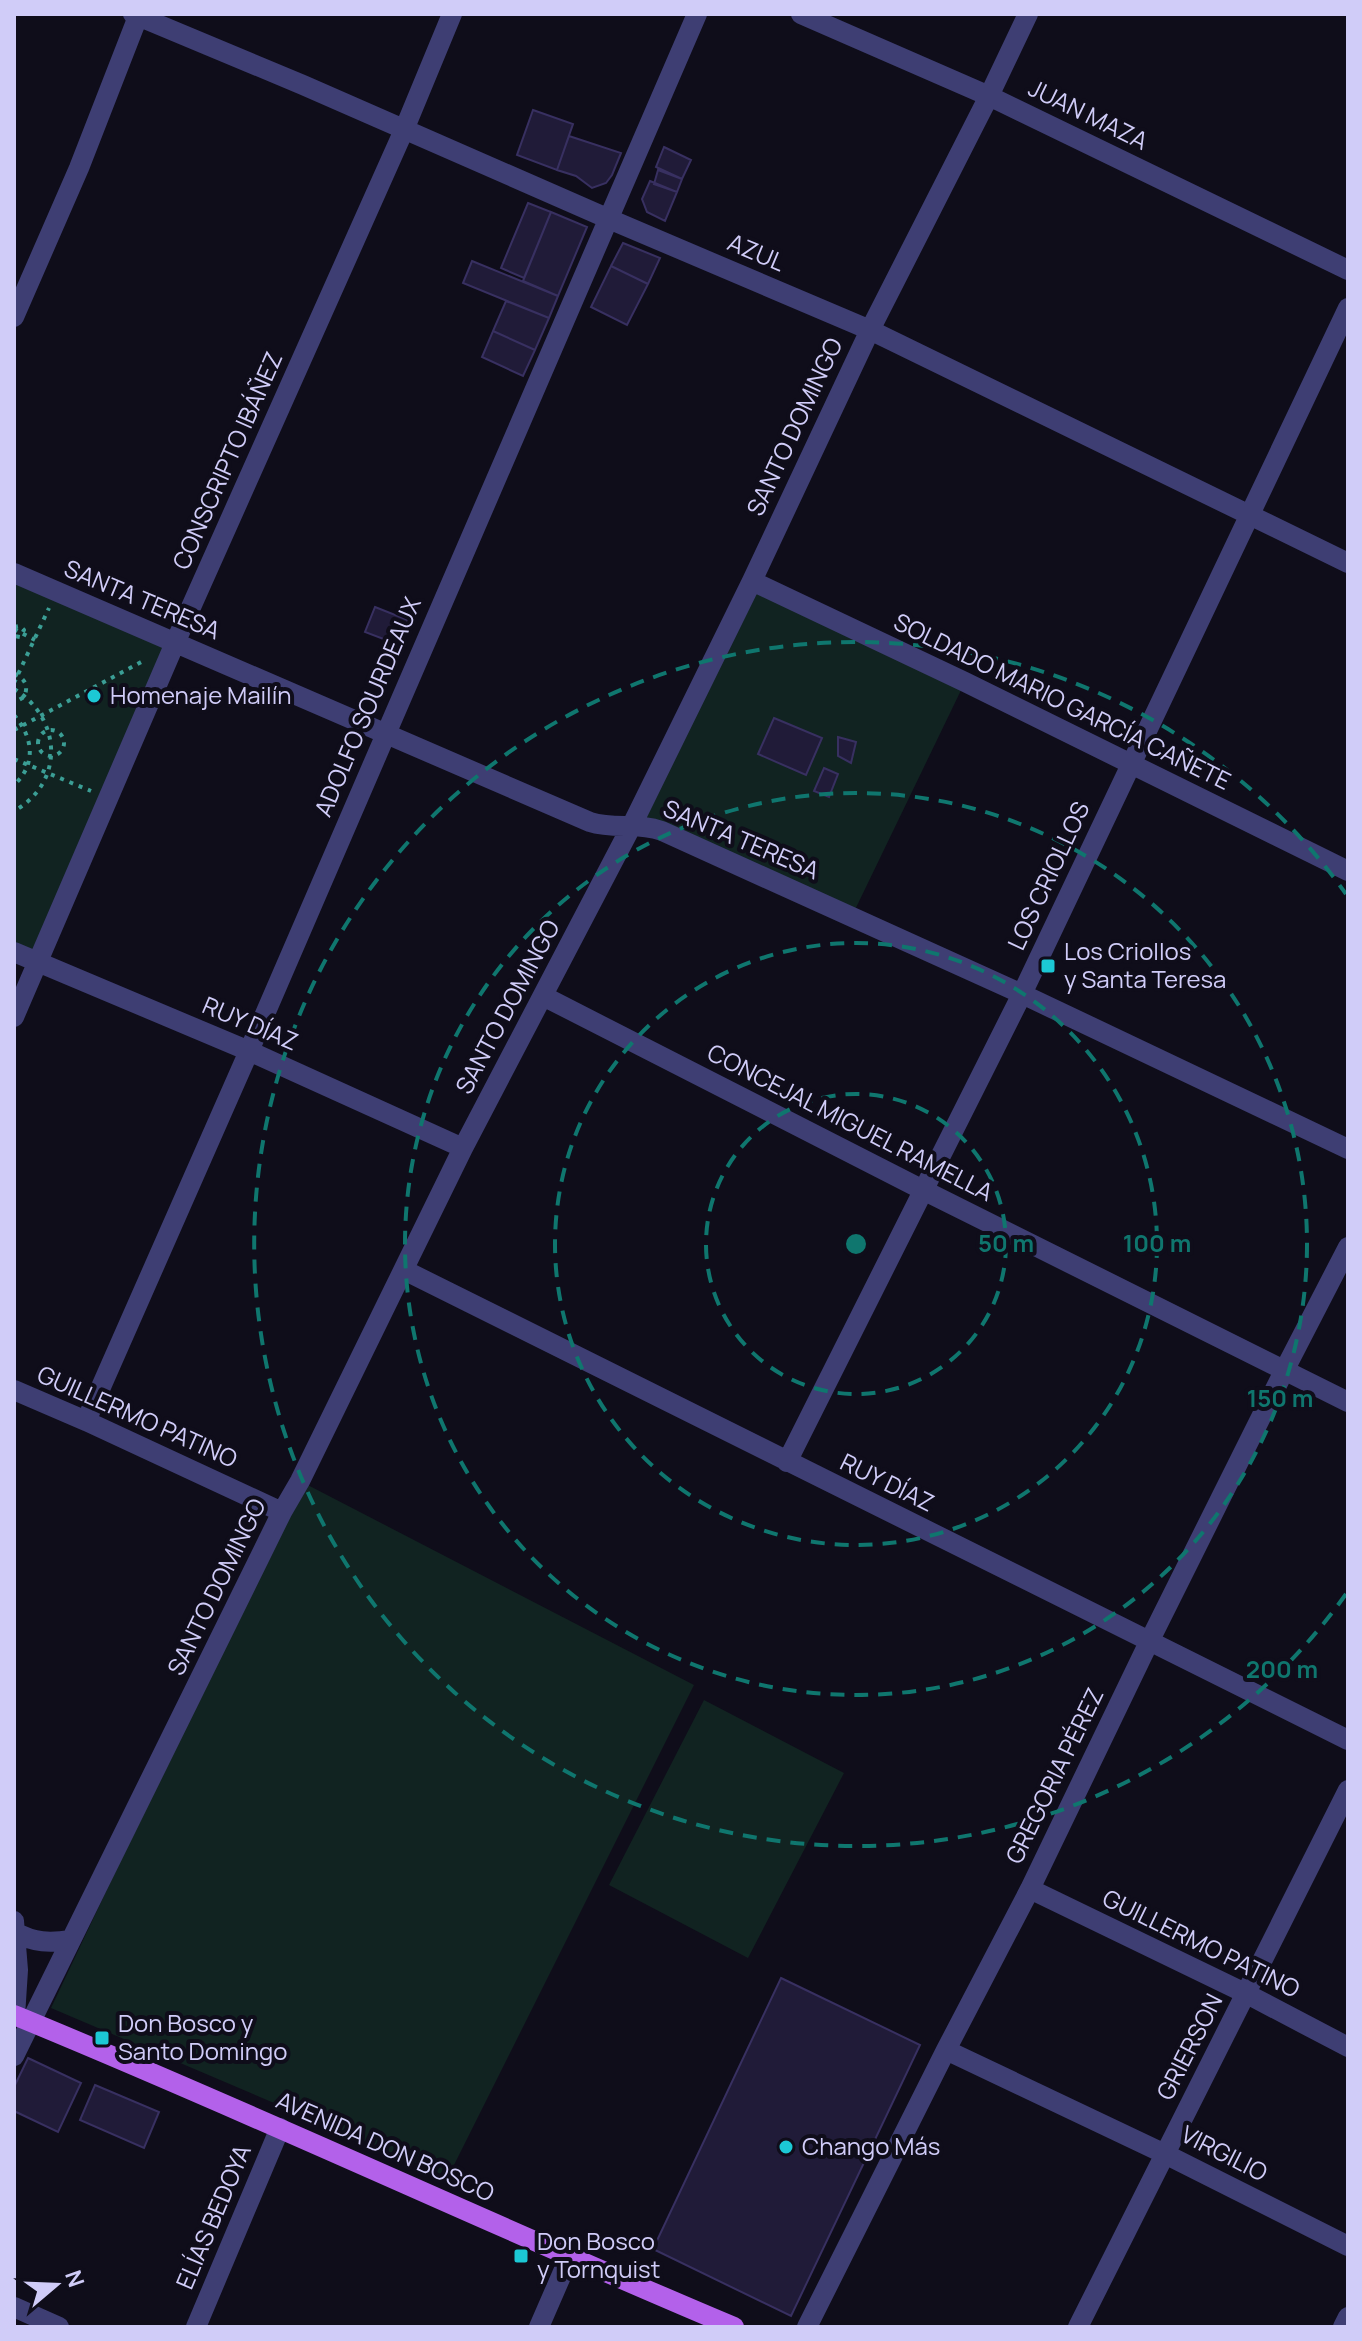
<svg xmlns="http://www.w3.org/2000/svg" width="1362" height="2341" viewBox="0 0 1362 2341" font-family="Manrope,sans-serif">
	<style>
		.green { fill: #112321 }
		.building { fill: #201b38; stroke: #383061; stroke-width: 2 }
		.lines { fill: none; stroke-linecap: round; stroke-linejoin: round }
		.path { stroke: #3b9e95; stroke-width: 4; stroke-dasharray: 4 6; stroke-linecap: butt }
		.minor { stroke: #3e3e73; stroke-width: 20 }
		.major { stroke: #b361ea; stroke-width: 20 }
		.ring { fill: none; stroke: #0f766e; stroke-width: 4; stroke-dasharray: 14 10 }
		.poi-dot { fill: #1cc8d5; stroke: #0f0d1a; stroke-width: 3 }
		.labels { text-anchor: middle; stroke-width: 8; stroke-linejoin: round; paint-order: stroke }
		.street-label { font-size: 24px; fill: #d0ccf8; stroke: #0f0d1a }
		.poi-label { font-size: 24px; fill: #d0ccf8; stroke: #0f0d1a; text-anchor: start }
		.centre { fill: #0f766e; stroke: #0f0d1a; stroke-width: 4 }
		.ring-label { font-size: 24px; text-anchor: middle; font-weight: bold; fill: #0f766e; stroke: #0f0d1a; stroke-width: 8; stroke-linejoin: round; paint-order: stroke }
	</style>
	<rect width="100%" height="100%" fill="#0f0d1a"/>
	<path class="green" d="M14,573l161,70 -137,319 -24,-10z
		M752,581l213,101 -113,234 -220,-91z
		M300,1481l394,204 -246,492 -397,-169z
		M704,1700l140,73 -96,185 -139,-73z"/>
	<path class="building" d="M533,110l40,14 -16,46 -40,-15z
		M569,136l52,17 -9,22 -6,8 -14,5 -16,-12 -19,-6z
		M664,147l27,13 -9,19 -26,-12z
		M658,170l24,9 -5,13 -23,-8z
		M650,181l27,11 -12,29 -18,-9 -5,-13z
		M528,203l23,9 -27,66 -23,-10z
		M551,212l36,15 -29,69 -35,-15z
		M623,243l37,15 -12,26 -37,-18z
		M472,261l86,35 -9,22 -86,-35z
		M611,266l37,18 -21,41 -36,-18z
		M506,301l43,17 -14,32 -42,-19z
		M493,331l42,19 -12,26 -41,-19z
		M375,607l33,13 -7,19 -4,-2 -3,6 -29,-11z
		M774,718l48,20 -16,37 -48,-21z
		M838,737l18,5 -5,21 -13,-7z
		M824,768l14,6 -9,23 -15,-6z
		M781,1978l139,67 -129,271 -138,-67z
		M28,2058l53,25 -23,49 -44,-21v-24z
		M95,2085l64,27 -15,36 -64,-28z"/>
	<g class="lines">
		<path class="path" d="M14,627l6,-1 4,4 -4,7 -6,-1
			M14,629l21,11
			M14,674c11,4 15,12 10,23l-10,6
			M14,683l35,-75
			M14,689c48,29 51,94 0,122
			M14,715c19,22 23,49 0,70
			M38 743a13 13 0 1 1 26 0a13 13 0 1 1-26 0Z
			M14,730l131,-70
			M14,759l77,32"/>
		<path class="minor" d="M133,14l170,71 306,134 261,111 478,233
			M801,14l188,82 359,174
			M14,317l65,-149 60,-154
			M14,573l576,249c24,8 48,0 72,9l360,163 326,155
			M752,581l213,101 383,189
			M14,952l235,99 214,97
			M543,996l380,194 425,212
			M14,1017l161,-374 229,-513 48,-116
			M404,1270l944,470
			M14,1390l72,31 196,91
			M86,1421l163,-370 448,-1037
			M787,1462l235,-468 326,-686
			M1030,1889l217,105 101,53
			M14,1921l4,49 -3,46
			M15,1932c19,11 35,11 56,8
			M946,2050l219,104 183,92
			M14,2056l268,-544 18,-31 163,-333 169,-323 120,-244 118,-251 119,-234 39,-82
			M14,2307l45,20
			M196,2327l84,-199
			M539,2327l30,-69
			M807,2327l139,-277 84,-161 119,-247 135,-271 64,-124
			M1078,2327l270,-537
			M1343,2327l5,-10"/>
		<path class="major" d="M14,2015c242,99 479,211 720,312"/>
	</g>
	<g class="ring">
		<circle cx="856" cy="1244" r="150"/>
		<circle cx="856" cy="1244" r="301"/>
		<circle cx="856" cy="1244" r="451"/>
		<path d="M1346 1594A602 602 0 1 1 1346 894"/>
	</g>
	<g class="poi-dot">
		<circle cx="94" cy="696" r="8"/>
		<rect x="1040" y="958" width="16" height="16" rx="4"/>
		<rect x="94" y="2030" width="16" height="16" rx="4"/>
		<circle cx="786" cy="2147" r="8"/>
		<rect x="513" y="2248" width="16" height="16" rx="4"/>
	</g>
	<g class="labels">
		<g class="street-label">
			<text transform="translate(1088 115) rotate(26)" y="8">JUAN MAZA</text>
			<text transform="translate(756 253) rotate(23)" y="8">AZUL</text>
			<text transform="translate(795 427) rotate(-65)" y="8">SANTO DOMINGO</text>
			<text transform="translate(228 461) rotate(-66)" y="8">CONSCRIPTO IBÁÑEZ</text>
			<text transform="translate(142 600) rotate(23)" y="8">SANTA TERESA</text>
			<text transform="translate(1062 702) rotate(26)" y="8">SOLDADO MARIO GARCÍA CAÑETE</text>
			<text transform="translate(368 707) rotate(-67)" y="8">ADOLFO SOURDEAUX</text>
			<text transform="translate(741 840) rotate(23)" y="8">SANTA TERESA</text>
			<text transform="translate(1049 876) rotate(-65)" y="8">LOS CRIOLLOS</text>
			<text transform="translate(508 1007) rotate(-62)" y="8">SANTO DOMINGO</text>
			<text transform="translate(250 1024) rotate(23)" y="8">RUY DÍAZ</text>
			<text transform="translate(850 1123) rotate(27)" y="8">CONCEJAL MIGUEL RAMELLA</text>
			<text transform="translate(137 1417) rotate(24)" y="8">GUILLERMO PATINO</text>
			<text transform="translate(887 1483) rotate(26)" y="8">RUY DÍAZ</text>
			<text transform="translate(217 1587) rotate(-64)" y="8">SANTO DOMINGO</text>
			<text transform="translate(1055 1776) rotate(-64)" y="8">GREGORIA PÉREZ</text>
			<text transform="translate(1201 1944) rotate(26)" y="8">GUILLERMO PATINO</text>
			<text transform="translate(1190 2047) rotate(-63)" y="8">GRIERSON</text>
			<text transform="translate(385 2147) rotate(24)" y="8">AVENIDA DON BOSCO</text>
			<text transform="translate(1224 2154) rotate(27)" y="8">VIRGILIO</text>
			<text transform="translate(214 2217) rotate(-67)" y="8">ELÍAS BEDOYA</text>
		</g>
		<g class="poi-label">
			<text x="110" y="704">Homenaje Mailín</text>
			<text x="1064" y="960">Los Criollos<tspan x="1064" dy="28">y Santa Teresa</tspan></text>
			<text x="118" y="2032">Don Bosco y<tspan x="118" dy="28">Santo Domingo</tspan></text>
			<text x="802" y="2155">Chango Más</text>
			<text x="537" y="2250">Don Bosco<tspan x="537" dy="28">y Tornquist</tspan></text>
		</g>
	</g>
	<circle cx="856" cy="1244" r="12" class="centre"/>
	<g class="ring-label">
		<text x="1006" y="1252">50 m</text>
		<text x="1157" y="1252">100 m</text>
		<text x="1280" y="1407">150 m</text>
		<text x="1282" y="1678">200 m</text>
	</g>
	<rect width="1362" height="2341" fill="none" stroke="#d0ccf8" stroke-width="32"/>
	<g transform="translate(56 2285) rotate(71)" stroke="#0f0d1a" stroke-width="6" paint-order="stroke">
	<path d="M0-6L14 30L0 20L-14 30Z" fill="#d0ccf8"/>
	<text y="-12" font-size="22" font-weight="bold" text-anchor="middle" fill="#d0ccf8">N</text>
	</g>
</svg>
